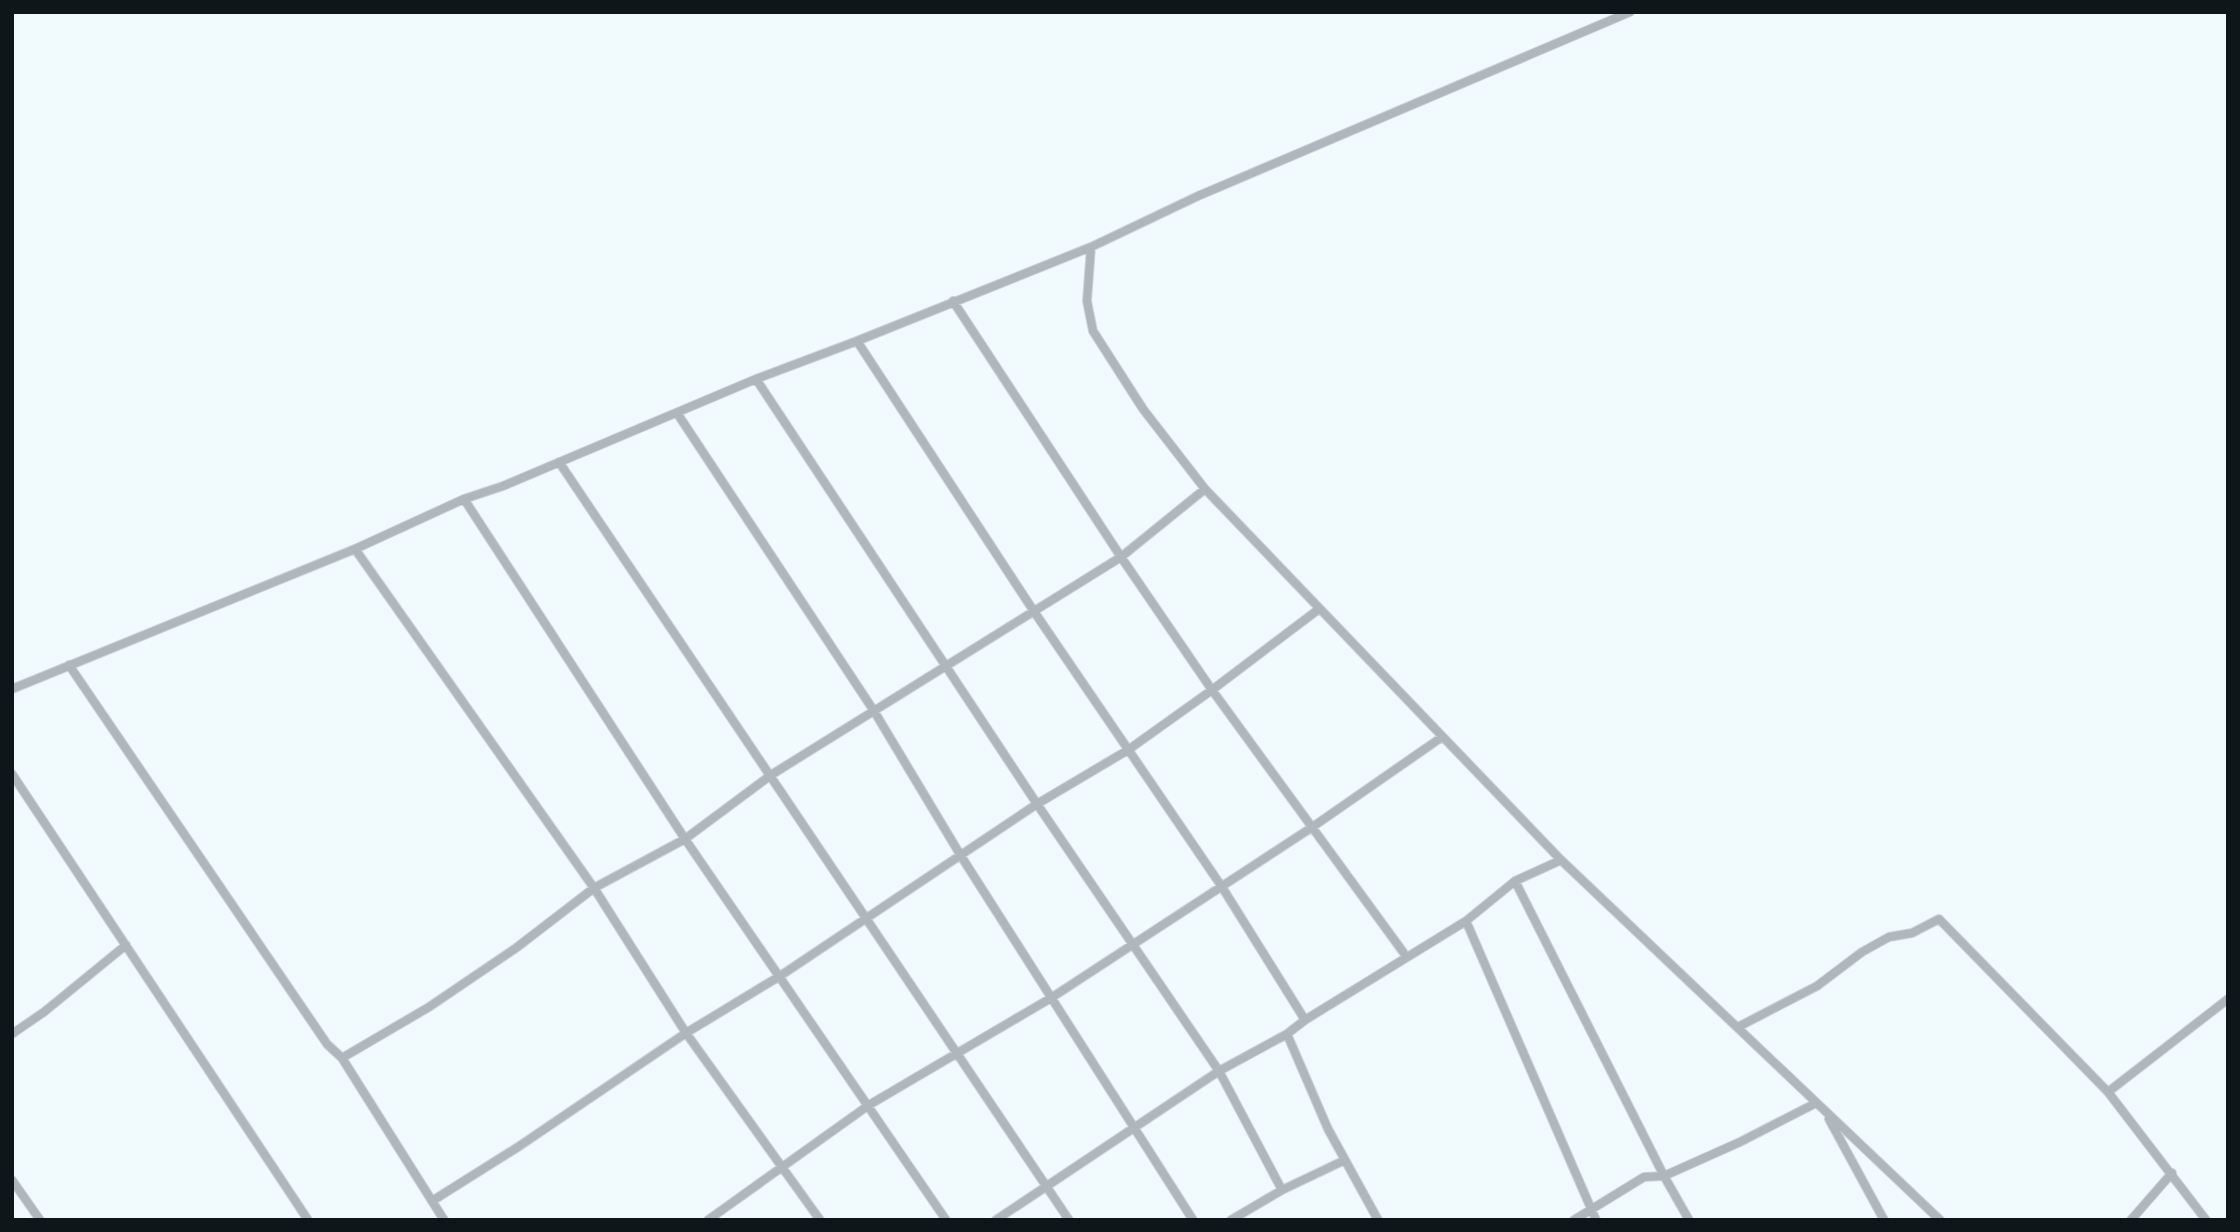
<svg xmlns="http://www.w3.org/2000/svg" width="2240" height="1232" viewBox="0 0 2240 1232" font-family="Signika,sans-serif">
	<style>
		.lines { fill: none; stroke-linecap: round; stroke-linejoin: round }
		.street-casing { stroke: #cdd6d9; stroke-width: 10 }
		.street { stroke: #afb7bd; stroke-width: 8 }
	</style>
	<rect width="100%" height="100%" fill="#f1fbfe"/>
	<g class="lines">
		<g class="street-casing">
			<path id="street" d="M1091,247l-4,54 6,30 50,78 62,80 356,371 379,360
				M953,301l168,256 91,133 194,266
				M857,341l176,269 189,277 83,133
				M756,379l281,425 182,267 63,119
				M677,413l197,298 87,145 232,364
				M559,462l510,758
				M464,499l221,340 261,381
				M355,549l239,339 92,145 134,187
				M69,665l258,379 15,14 102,162
				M12,689l343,-140 109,-50 39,-13 253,-107 101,-38 234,-94 107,-51 432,-184
				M12,774l296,446
				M1515,881l149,295 25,44
				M1466,921l130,299
				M1738,1027l79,-41 45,-34 27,-15 23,-4 27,-14 169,173 98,128
				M12,1034l32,-22 82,-67
				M1287,1034l41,95 50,91
				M342,1058l87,-51 87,-59 78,-60 91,-49 86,-64 350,-218 84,-68
				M2108,1092l120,-93
				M1829,1119l55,101
				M12,1180l28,40
				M432,1201l86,-54 168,-114 94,-57 257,-172 91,-54 84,-60 107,-81
				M708,1220l161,-115 182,-107 260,-170 131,-91
				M996,1220l223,-149 68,-37 18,-14 161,-99 49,-40 46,-21
				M1231,1220l51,-30 63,-30
				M1574,1220l70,-43 20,-1 76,-34 76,-39
				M2131,1220l41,-47"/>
		</g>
		<use href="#street" class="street"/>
	</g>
	<rect width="2240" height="1232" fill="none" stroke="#0e1619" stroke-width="28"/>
</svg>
